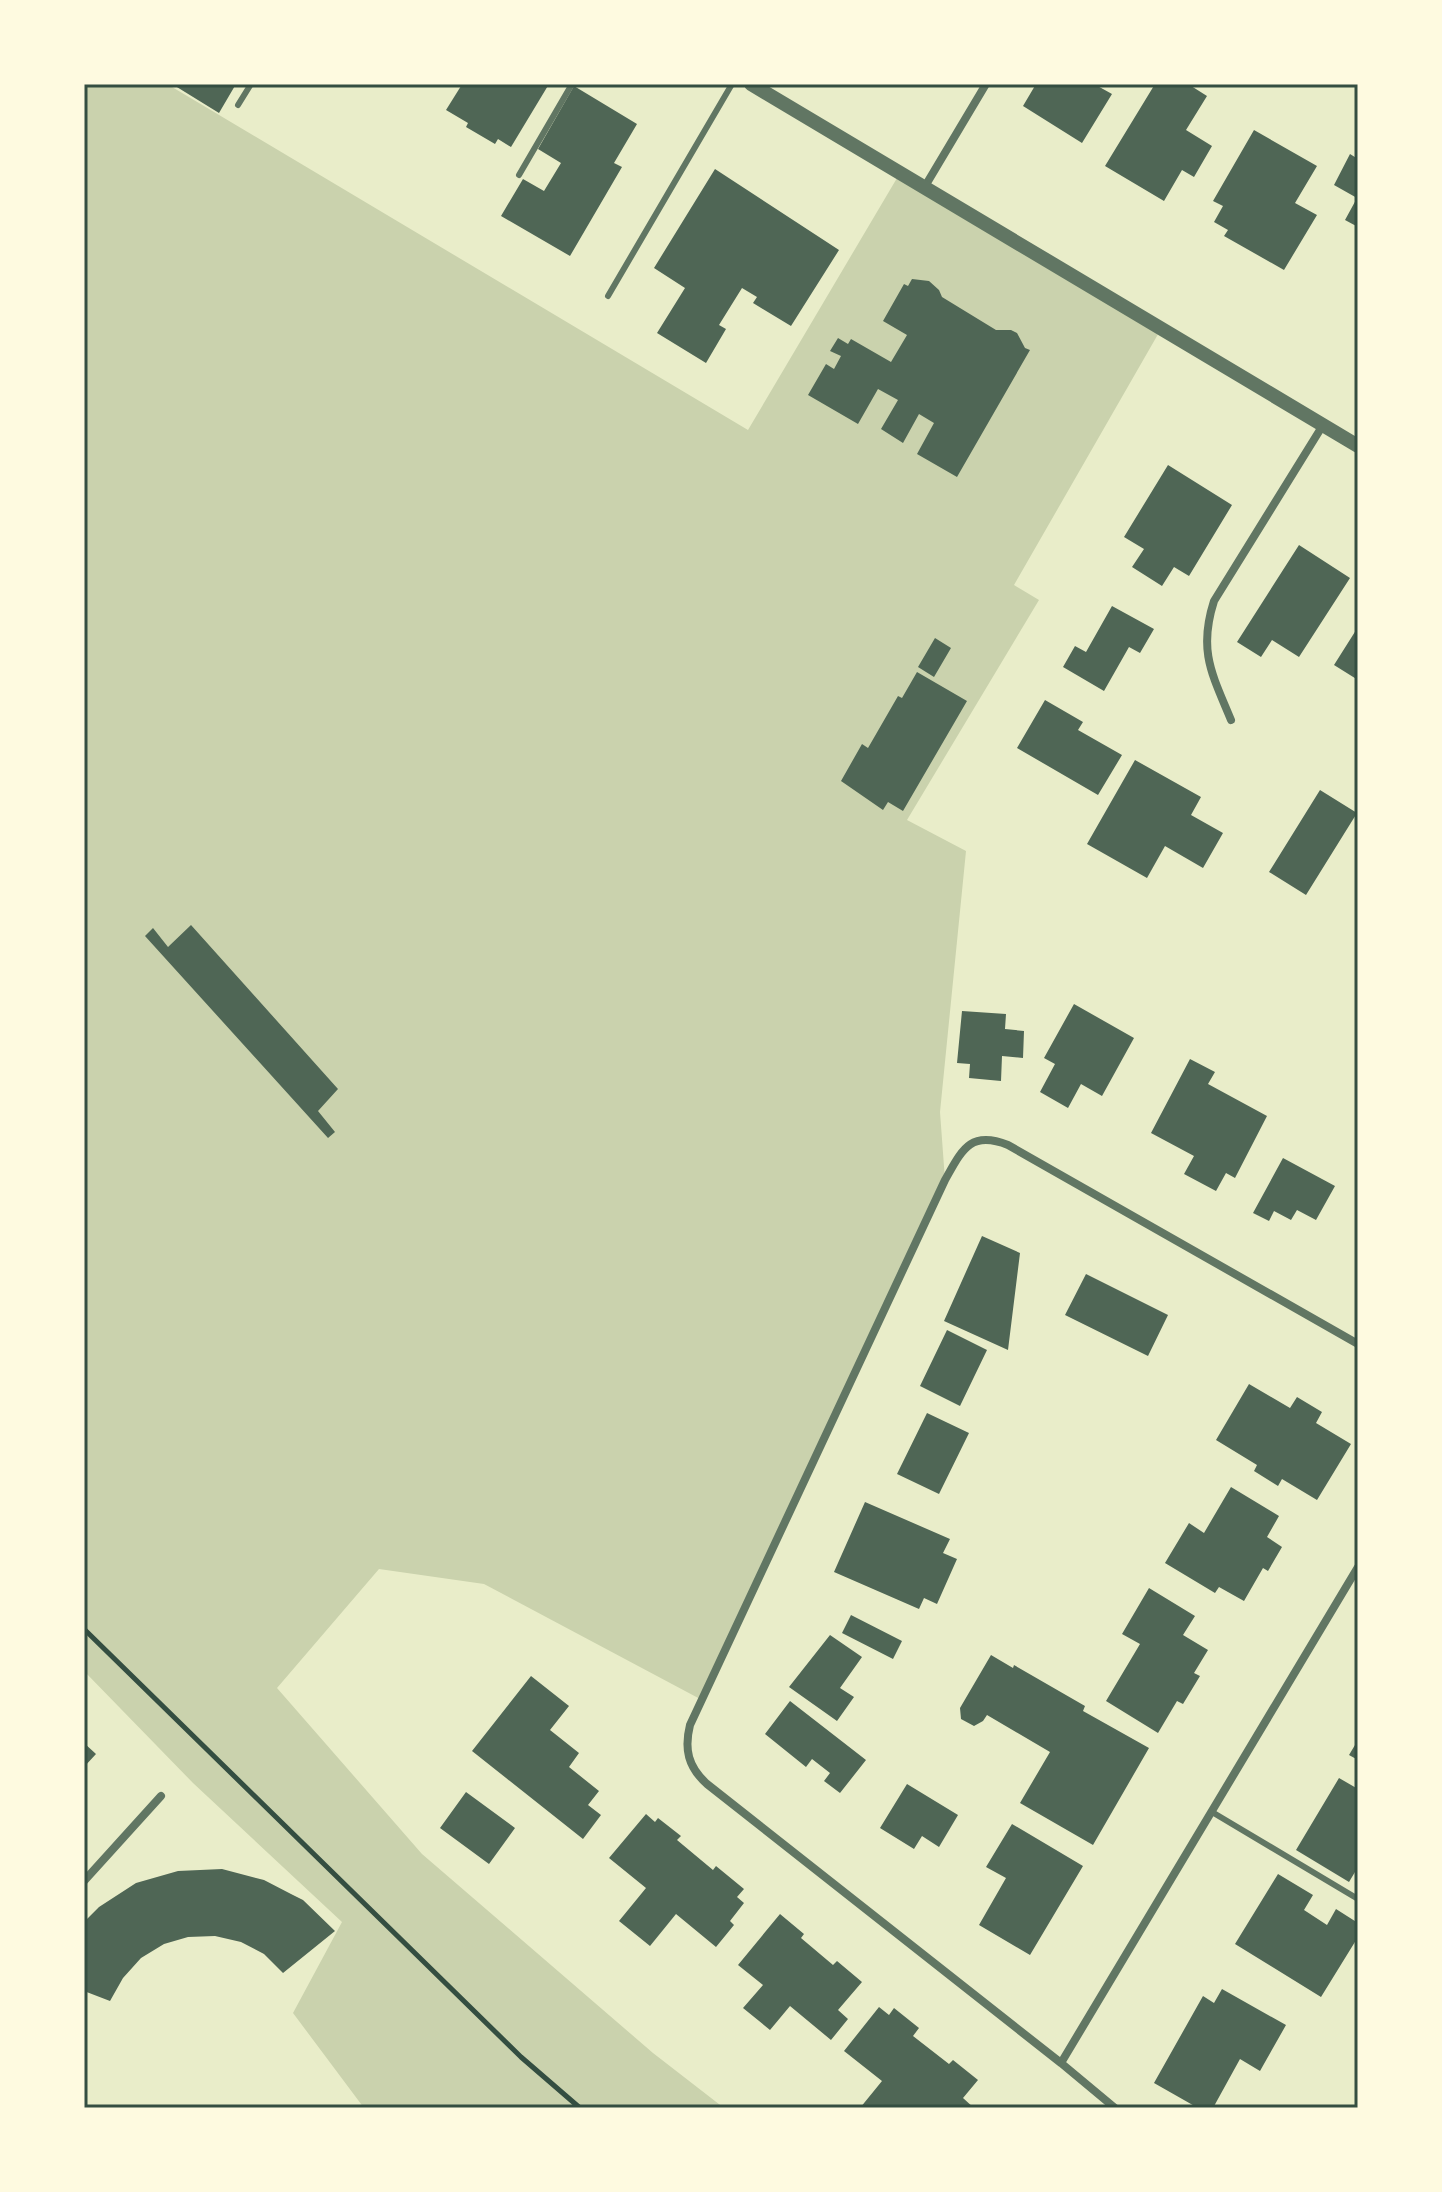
<svg xmlns="http://www.w3.org/2000/svg" width="1442" height="2192" viewBox="0 0 1442 2192" font-family="'Nunito Sans',sans-serif">
	<style>
		.green { fill: #cad2ad }
		.building { fill: #4f6655 }
		.lines { fill: none; stroke-linecap: round; stroke-linejoin: round }
		.path { stroke: #344e41; stroke-width: 5 }
		.service { stroke: #617663; stroke-width: 6 }
		.minor { stroke: #617663; stroke-width: 8 }
		.tertiary { stroke: #617663; stroke-width: 14 }
		.neatline { fill: none; stroke: #344e41; stroke-width: 3 }
	</style>
	<rect width="100%" height="100%" fill="#e9edc9"/>
	<path class="green" d="M84,84h83l581,346 152,-257 261,156 -147,256 25,15 -132,220 59,31 -26,261 5,68 -243,520 -218,-116 -105,-15 -102,119 145,166 231,199 71,55h-360l-71,-95 49,-91 -149,-139 -109,-112z"/>
	<path class="building" d="M172,84h64l-17,29z
		M458,84h91l-38,63 -13,-8 -3,5 -29,-17 2,-4 -22,-13 15,-24z
		M1036,84h58l18,10 -30,49 -59,-37z
		M1155,84h33l19,12 -21,34 26,16 -18,31 -12,-7 -18,31 -59,-35z
		M574,86l63,38 -23,39 8,4 -52,89 -69,-40 22,-37 21,12 17,-28 -23,-14z
		M1254,130l63,36 -22,37 22,12 -33,55 -60,-34 4,-6 -14,-8 9,-16 -10,-5z
		M1350,154l8,5v68l-13,-7 12,-22 -23,-13z
		M715,169l124,81 -48,76 -38,-23 4,-6 -15,-9 -23,37 7,4 -20,34 -49,-30 28,-45 -31,-20z
		M912,279l17,2 10,9 3,7 54,33h15l6,3 8,15 5,2 -73,127 -40,-23 17,-31 -15,-9 -16,29 -22,-14 17,-29 -20,-11 -20,35 -50,-29 18,-31 8,5 7,-13 -11,-5 8,-13 10,6 3,-5 40,23 16,-27 -24,-14 21,-37 4,2z
		M1168,465l64,40 -43,71 -15,-9 -12,19 -30,-19 12,-18 -20,-12z
		M1299,545l51,33 -51,79 -27,-17 -11,17 -24,-15z
		M1112,606l42,23 -14,24 -11,-6 -25,44 -41,-24 12,-21 11,6z
		M1358,627v53l-24,-15z
		M935,638l16,10 -17,29 -16,-10z
		M917,672l50,29 -64,110 -15,-9 -5,8 -42,-29 21,-37 6,4 30,-52 4,2z
		M1045,700l38,22 -5,8 44,25 -24,40 -81,-47z
		M1135,760l66,37 -10,18 32,18 -20,35 -38,-22 -18,32 -60,-34z
		M1320,790l37,23 -51,82 -37,-23z
		M191,925l147,164 -20,22 17,21 -7,6 -183,-202 8,-8 15,19z
		M1074,1004l60,34 -32,58 -21,-12 -13,24 -28,-16 15,-28 -11,-6z
		M962,1011l44,3 -1,15 19,2 -1,27 -21,-2 -1,25 -32,-3 1,-14 -13,-1z
		M1190,1059l25,13 -7,12 59,32 -32,62 -9,-5 -10,18 -32,-17 10,-18 -43,-23z
		M1283,1158l52,28 -19,34 -19,-10 -6,10 -17,-9 -5,10 -16,-8z
		M982,1236l38,17 -12,97 -64,-29z
		M1086,1274l82,41 -20,41 -83,-41z
		M947,1330l40,20 -27,56 -40,-20z
		M1249,1384l41,24 7,-11 25,15 -6,11 35,21 -34,56 -35,-21 -4,7 -24,-15 3,-6 -41,-25z
		M927,1413l42,20 -30,61 -42,-20z
		M1231,1487l48,29 -12,21 15,10 -14,24 -5,-3 -19,33 -25,-14 -4,6 -50,-30 24,-40 15,10z
		M865,1502l85,37 -7,14 14,6 -20,45 -13,-6 -5,11 -85,-37z
		M1149,1588l46,28 -12,19 25,15 -14,23 6,3 -17,28 -6,-3 -19,32 -52,-32 34,-57 -18,-10z
		M851,1615l51,26 -9,18 -51,-26z
		M830,1635l32,22 -22,31 14,9 -17,24 -48,-34z
		M991,1655l22,13 1,-3 71,41 -2,5 66,37 -56,97 -73,-42 30,-51 -63,-37 -4,6 -9,5 -13,-7 -1,-11z
		M531,1676l38,30 -19,24 29,23 -10,14 30,24 -11,14 13,10 -18,24 -111,-88z
		M790,1701l76,59 -26,33 -16,-12 6,-8 -18,-14 -6,8 -41,-33z
		M1358,1740v20l-9,-5z
		M84,1743l12,11 -12,13z
		M1339,1778l19,11v78l-9,15 -53,-32z
		M907,1784l51,31 -19,32 -17,-11 -8,13 -34,-21z
		M466,1792l49,36 -26,36 -49,-36z
		M646,1814l9,8 3,-4 23,18 -4,4 36,30 3,-4 28,23 -7,8 7,6 -14,18 4,4 -18,22 -40,-33 -26,32 -31,-25 27,-33 -37,-30z
		M1012,1824l71,42 -53,89 -51,-30 27,-47 -20,-11z
		M222,1869l42,11 27,14 12,6 32,31 -52,42 -19,-19 -23,-12 -26,-6 -27,1 -24,7 -23,14 -18,20 -13,23 -26,-10v-69l15,-15 37,-24 42,-12z
		M1278,1874l35,21 -9,15 23,15 9,-16 22,14v14l-37,60 -86,-53z
		M780,1914l24,20 -3,4 32,27 4,-4 25,21 -24,28 10,9 -17,21 -41,-34 -20,24 -27,-22 20,-23 -25,-20z
		M1222,1989l64,36 -26,46 -20,-12 -27,49h-15l-44,-25 49,-87 11,7z
		M879,2007l10,8 5,-7 25,20 -6,8 36,28 4,-4 25,20 -15,18 11,10h-114l22,-27 -38,-30z"/>
	<g class="lines">
		<path class="path" d="M84,1629l437,428 59,51"/>
		<path class="service" d="M238,105l13,-21
			M519,175l53,-91
			M608,296l124,-212
			M1212,1812l146,87"/>
		<path class="minor" d="M924,188l62,-104
			M1231,720c-19,-46 -33,-69 -17,-119l109,-176
			M84,1881l77,-85
			M1061,2063l-354,-279c-19,-17 -23,-35 -17,-59l255,-545c17,-30 25,-50 63,-35l350,199
			M1115,2108l-54,-45 297,-496"/>
		<path class="tertiary" d="M751,84l607,362"/>
	</g>
	<rect width="1442" height="2192" fill="none" stroke="#fefae0" stroke-width="172"/>
	<rect x="86" y="86" width="1270" height="2020" class="neatline"/>
</svg>
